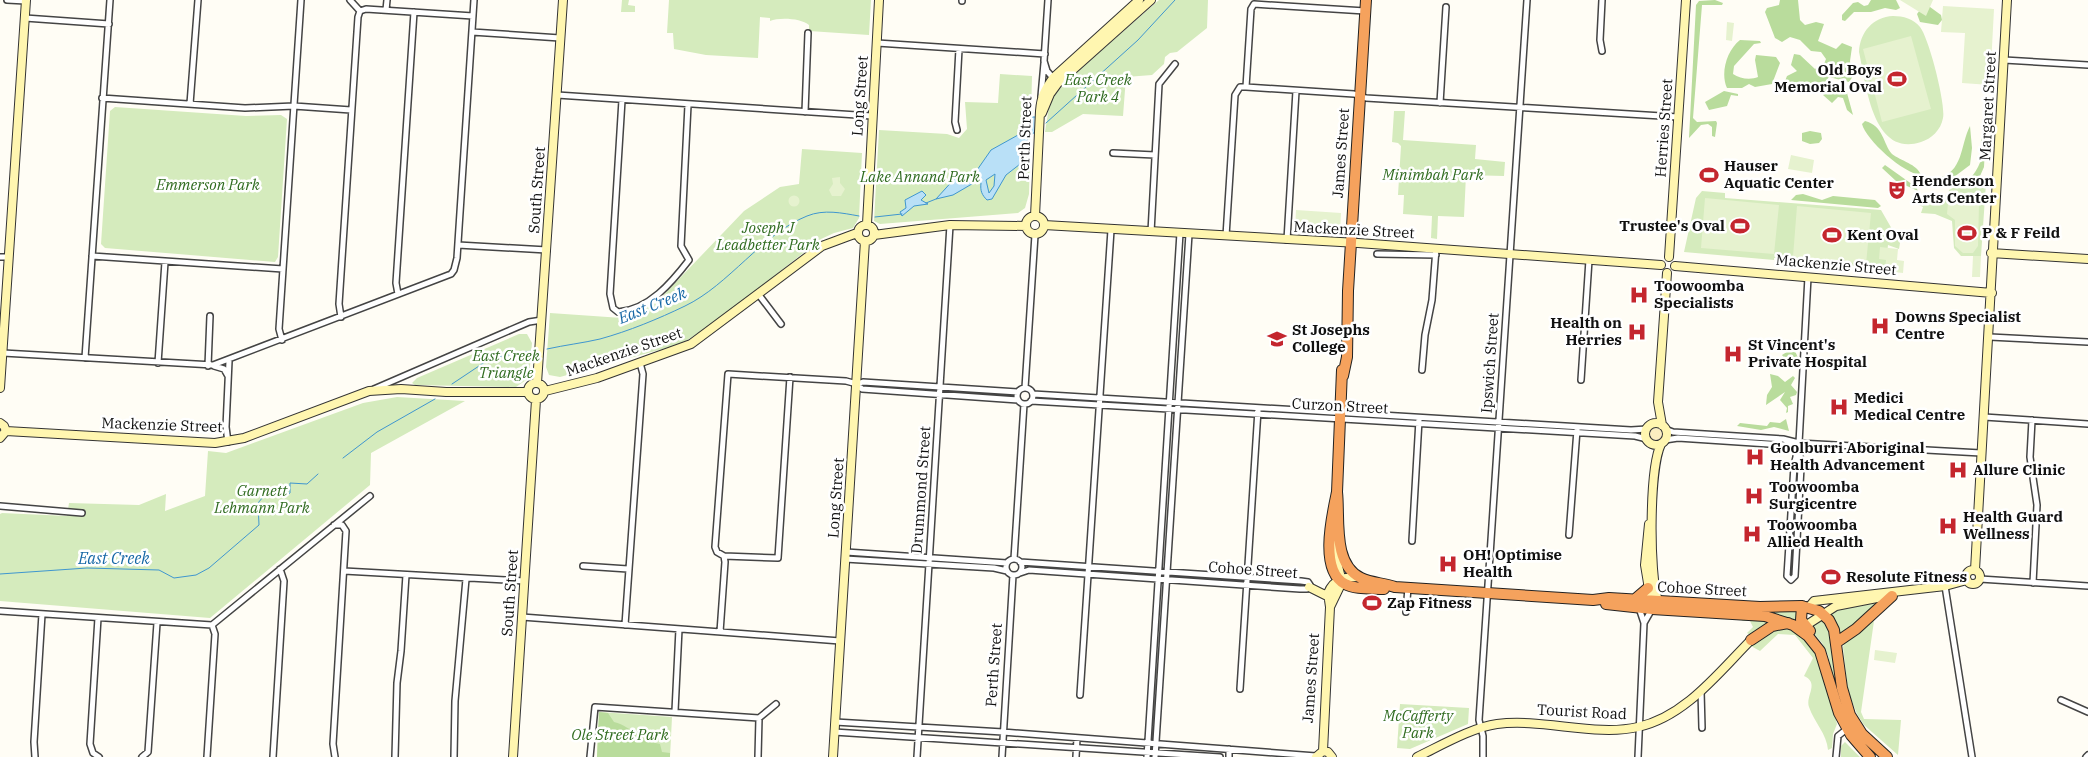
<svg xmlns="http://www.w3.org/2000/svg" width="2088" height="757" viewBox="0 0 2088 757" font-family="'IBM Plex Serif',serif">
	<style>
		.green { fill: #d5ebbd }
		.forest { fill: #b9dc9c }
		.sand { fill: #fbeec1 }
		.pitch { fill: #e6f2cf }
		.water { fill: #b9e0f7; stroke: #3f96cf; fill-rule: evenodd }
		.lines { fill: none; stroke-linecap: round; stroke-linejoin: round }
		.stream { stroke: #3f96cf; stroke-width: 1 }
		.street-casing { stroke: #444; stroke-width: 8 }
		.secondary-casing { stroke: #333; stroke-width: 10 }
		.highway-casing { stroke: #222; stroke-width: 12 }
		.street { stroke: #fff; stroke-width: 5 }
		.secondary { stroke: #fff6b0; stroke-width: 8 }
		.highway { stroke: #f5a25d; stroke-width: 10 }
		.labels { text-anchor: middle; stroke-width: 5; stroke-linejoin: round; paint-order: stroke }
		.poi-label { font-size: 15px; font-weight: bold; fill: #111; stroke: #fff; text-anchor: start }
		.park-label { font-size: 15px; font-style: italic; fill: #2f6b1f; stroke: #fff }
		.street-label { font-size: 15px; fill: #111; stroke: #fff }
		.water-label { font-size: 16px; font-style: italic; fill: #1768a6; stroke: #fff }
	</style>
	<rect width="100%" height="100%" fill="#fffdf5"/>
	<path class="green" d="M622,0h7l-1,5 7,1v6h-14z
		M669,0h202l-2,35 -60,-4v-6c-8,-7 -30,-8 -39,-4v-3l-10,-1 -2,41 -52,-3 -32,-6 -1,-16h-6z
		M1159,0h49l-1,28 -30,24 -7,1 -5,4 -1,7 -12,11 -26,2 -3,39 -40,-2 -31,18h-7l4,-25 6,-13 14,-15z
		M1893,16c10,0 21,3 27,11 9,11 26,78 23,91 -2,12 -12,21 -22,24 -49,16 -55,-59 -62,-90 1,-20 14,-35 34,-36z
		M1000,74l32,2 -3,118 -4,14 -7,5 -138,11 -6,-3 5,-91 68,4 12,4 8,-9 -2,-27 33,1z
		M115,107l131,9 35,-1 6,4 -9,138 -3,5 -170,-14 -4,-4 9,-133z
		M1394,111h11l-2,29 73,5 -1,14 30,3 -1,14 -38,-1 -2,42 -26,-1 -1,23 -6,-1 1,-22 -29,-2 1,-19h-6l3,-49 -3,-3 -6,-1z
		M802,149l60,4 -3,65 -6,10 -19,5 -13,6 -104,82 -36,23 -121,33 -11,-2 -3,-8 4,-54 72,5 34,-15 88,-92 36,-24 19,-3z
		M1964,182l22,1 -5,73h-20l-7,-8 -2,-27 -17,-7 -14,-1 2,-6 -4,-2 3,-11 26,1 1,-5z
		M1702,191l23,2v5l156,12 19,33 -1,6 -11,-4 -3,26 -9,-1 -1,-2 -101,-10v2l-90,-8 12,-54z
		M519,334h8l5,9 -3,35 -13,9 -101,-2 -3,-2 5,-5z
		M397,397l68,4 -94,52 -1,32 -160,133 -210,-17v-87l2,-1 65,3 2,-13 70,2 27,-11 -1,17 40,-15 3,-45 18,2 137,-50z
		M1883,600l-44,37 -12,-24 8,-4z
		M1799,609l-2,13 -50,-12z
		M1745,617l28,4 -16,12 -3,-1 -4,3 -3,-2 6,-6 -3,-6h-8z
		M1821,617l8,10 10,66 -2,1 -9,-39 -6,-12 -13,-15z
		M1874,621l-13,91 3,7 37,1 -3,35 -34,-30 -7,-11 -9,-23 -5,-44 2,-6z
		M1789,627l22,17 12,23 14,57 -4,10 -1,14 -4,2c-1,-16 -14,-28 -19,-43 -4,-11 11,-24 -5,-31l9,-18 -18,-23 -17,-1 -18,17 -9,-5 16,-14z
		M1400,704l69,4 -1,16 -58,25 -13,-1z
		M599,712l73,5 -2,40h-73z
		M1845,742l15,15h-19v-11z"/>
	<path class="forest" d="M1780,0h18l2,20 5,5 11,-3 8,2 -6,17 18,8 6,-6 10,4 -2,14 3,15 -4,6 -20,-5 -8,11 -12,-1 -6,-4 -5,6 -2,-7 -6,1 -5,-2 2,-5 10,-5 -6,-6 3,-11 6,1 15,14 9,-5 2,-5 -5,-7 -10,-1 -11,-11 -10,-3 -8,5 -7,-4 -10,-26 2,-4 12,-3z
		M1871,0h25l4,8 -4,2 -11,-2 -14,4h-17l-9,9 -3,-1v-5l11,-12 5,-1 6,4 4,-1z
		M1699,1l16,-1 8,3 -1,2h-20l-9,113 4,4 19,-1 1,2 -2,14 -3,-1v-9l-4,-3 -7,1 -12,13 7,-133z
		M1923,6l7,1 11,8 1,5 -4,5 -18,-3 -3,-8z
		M1740,40l20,1 1,2 -7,1 -20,22 -1,8c7,5 18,6 25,3l-3,-17 1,-5 20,2 4,6 -8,21 -17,3 -6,-3 -7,4h-15c-7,-15 0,-38 13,-48z
		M1724,91l14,3v2l-7,-1 -4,11 -18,4 -4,-8z
		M1841,91l6,2 6,22 -6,-5 -4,-12 -5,-1 -6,6 -9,-8 3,-3 9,2z
		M1865,121c19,5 18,23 27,33 9,7 25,10 29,21 -17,-1 -55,-35 -59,-51z
		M1970,126l2,22 -2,17 -24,18 -10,-1v-3c28,-6 24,-34 34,-53z
		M1986,128l-2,39 -4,9 -13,10 -2,-1c7,-8 16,-19 17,-31 0,-11 -3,-16 4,-26z
		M1810,131l11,2 1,6 -3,4 -9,1 -8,-3v-8z
		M1885,165l31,22 2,4 -22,-10 -14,-13z
		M1803,194l19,6 11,-4 42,4 6,6 -3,2 -87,-8 5,-5z
		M1790,350l5,1 4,9 -4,4 -8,-2 -5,-7z
		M1770,374l8,2 7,6 8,-6 2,2 -4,7 6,7 -1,3 -6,2 3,7 -5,2v6l-2,1 1,-5 -7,-8 5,-8 -19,13 1,-10 5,-8z
		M1786,419l3,12 -15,-4 -13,3 -24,-4 3,-3 27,3 3,-4 10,1z
		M599,712l9,1 6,9c10,2 15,9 27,11l2,5 5,-2 3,6 9,2 2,8 8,1v4h-73z"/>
	<path class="sand" d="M1650 434a6 6 0 1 1 12 0a6 6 0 1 1-12 0Z"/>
	<path class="pitch" d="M1900,0h33l-7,16z
		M1943,6l51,3 -4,76 -28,-2 3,-50 -24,-1z
		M1727,22l7,1 -2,18 -6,-1z
		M1911,36l20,73 -49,13 -19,-73z
		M1791,155l23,5 -2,13 -24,-4z
		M840,177v6l5,6 -4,7h-9l-3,-6 4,-6 -1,-6z
		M788.5 201a5.5 5.5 0 1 1 11 0a5.5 5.5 0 1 1-11 0Z
		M1705,198l74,7 -5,49 -73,-6z
		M1964,199h13l2,4 -1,43 -5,7h-10l-8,-7v-26l-8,-6 1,-11z
		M1797,206l74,7 -5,51 -73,-7z
		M1296,210l45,3 -1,19 -45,-1z
		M1880,247l18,2 -1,11 7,1 -1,12 -18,-2 1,-11 -7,-1z
		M1973,256h8l-1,21h-8z
		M1875,650l22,3 -2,10 -21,-3z"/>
	<path class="water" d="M1031,117h5l-1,15 -7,5 -4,24 -18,14 -14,24 -5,1c-5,-5 -7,-9 -6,-17l-4,-2 -24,14 -17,4 20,-22 3,-3 16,-1 16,-23 27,-15zM995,174l-1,12 -5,7 -3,-13z
		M922,191l4,4 -5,5 7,4 -14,2 -12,10 -2,-4 6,-4 -1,-8z"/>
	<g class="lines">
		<path class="stream" d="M1046,123l92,-83 37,-40
			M926,203l10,-4
			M875,217l27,-3
			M547,349c18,-4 36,-6 53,-10 29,-8 58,-20 85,-33 44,-21 77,-72 122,-90 17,-7 35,-3 52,0
			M452,384l39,-26 40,-7
			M343,458l34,-26 58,-33
			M0,574l87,-6 72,2 15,8 22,-3 13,-7 50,-43 -1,-22 5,-6 25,-2 2,-2v-10l17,1 11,-10"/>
		<g class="street-casing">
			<path id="street" d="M7,0l19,1
				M350,0l10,11
				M1048,0l-4,61 3,10 7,8
				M962,1v-1
				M386,10l1,-10
				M360,11l6,-2 107,7
				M25,18l84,6
				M472,32l88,6
				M877,43l168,11
				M1602,51l-2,-11 2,-40
				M2004,60l84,5
				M1246,87l108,7 12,4 312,19
				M557,95l315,21
				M1041,96l3,-33
				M102,98l143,10 49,-2 57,4
				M622,100l-12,194 3,14 5,4c31,-2 54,-30 71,-52l-8,-14 7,-141
				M1440,103l6,-96
				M190,104l8,-104
				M805,112l3,-79
				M957,130l-2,-8 4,-73
				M1113,153l42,2
				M1151,232l8,-148 16,-20
				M1226,236l9,-141 5,-8h6l5,-78 3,-5 111,7
				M1287,240l9,-149
				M458,245l89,5
				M1377,254l59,1
				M92,256l191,13
				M0,257h8
				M398,294l-2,-11 18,-271
				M759,295l22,29
				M341,317l-2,-13 19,-287 2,-6
				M1990,337l98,5
				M282,340l-3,-11 22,-329
				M3,353l210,12 238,-91 3,-4 3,-12 17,-258
				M85,358l25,-358
				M158,363l7,-101
				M208,366l2,-50
				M214,366l10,3 4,7
				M1422,370l3,-35 7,-35 4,-51
				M1581,380l8,-120
				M857,384l6,-2 155,10
				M1017 396a8 8 0 1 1 16 0a8 8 0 1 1-16 0Z
				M1025,388l10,-153
				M374,389l155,-67 13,-2
				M1033,394l598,36 16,-1
				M1031,401l604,35 12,3
				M1984,417l104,7
				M2032,420l-2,37 7,48 -4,78
				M1665,429l8,3 110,7 16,4 182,10
				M1665,440l13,-2 105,7 13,-2
				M228,442l-2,-15 3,-66
				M1799,443l2,24 -6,109 -4,4 -4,-4 7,-110z
				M1799,443l9,-166
				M0,506l82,7
				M334,525h8l4,6 -13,213 2,13
				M1569,535l8,-105
				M1412,541l7,-121
				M846,552l161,11
				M724,556l54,2 12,-181
				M1006 567a8 8 0 1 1 16 0a8 8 0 1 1-16 0Z
				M845,559l149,9 13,3
				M1014,559l10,-155
				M583,566l45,3
				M344,571l180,10
				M1020,573l9,-3 271,19h7l3,-4 -2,-3 -7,-1 -281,-19
				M1980,579l108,7
				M1945,586l27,171
				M0,611l212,14 158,-129
				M1406,612l2,-24
				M522,617l318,24
				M98,618l-8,126 3,9 6,4
				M1644,623l8,-14
				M625,625l18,-251 -3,-11
				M720,632l5,-70 -1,-6 -7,-4 -2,-5 13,-173 118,7 11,3 5,5 156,11
				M1240,689l18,-279
				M1701,691l1,37
				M1080,695l31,-465
				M2061,700l27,12
				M675,711l4,-82
				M835,722l168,10 313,24
				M834,732l386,25
				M35,757l-1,-15 8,-128
				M142,757l6,-5 9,-129
				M207,757l8,-123 -3,-9
				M273,757l11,-176 -4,-12
				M395,757l2,-74 4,-32 5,-76
				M454,757l1,-56 11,-122
				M590,757l5,-50 164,11 17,-14
				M758,757l1,-39
				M917,757l33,-532
				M1002,757l11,-182
				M1076,757l1,-19
				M1147,757l33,-524
				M1155,757l34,-523
				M1229,757v-8
				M1483,757v-21l-4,-16 48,-720
				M1638,757l6,-134 -5,-15
				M1836,757l2,-21 10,-8
				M2086,757l2,-2"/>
		</g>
		<g class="secondary-casing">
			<path id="secondary" d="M1042,113l8,-19 8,-11 93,-83
				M1026 225a9 9 0 1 1 18 0a9 9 0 1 1-18 0Z
				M1035,216l5,-105c1,-14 5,-22 13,-33l86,-78
				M867,224l12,-224
				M858 233a8 8 0 1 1 16 0a8 8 0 1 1-16 0Z
				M1044,225l314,18 303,22
				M874,235l76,-10 76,1
				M1991,253l97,6
				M1669,257l17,-257
				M1675,266l317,27
				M528 391a8 8 0 1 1 16 0a8 8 0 1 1-16 0Z
				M537,383l26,-383
				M0,388l26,-388
				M545,391l52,-13 94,-34 131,-98 35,-13
				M0,423l4,3 2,5 -6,7
				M1645 434a11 11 0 1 1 22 0a11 11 0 1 1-22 0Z
				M1662,425l-4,-23 9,-129
				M6,431l209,12 29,-5 125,-47 32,-2 45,3h82
				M1649,524l-4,41 6,36
				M1975,570l32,-570
				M1966 577a7 7 0 1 1 14 0a7 7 0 1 1-14 0Z
				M1309,587l18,9
				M1658,601c-9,-27 -9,-132 3,-157
				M1330,607l-2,-14c6,-15 17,-16 31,-16
				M1809,607l5,-6 131,-15 22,-6
				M1802,628l34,-22 46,-9
				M1323,751l7,-144 12,-25 -6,-24 1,-20
				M513,757l23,-357
				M833,757l32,-516
				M1316,757l7,-6 5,1 4,5
				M1417,757c23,-11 56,-30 80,-33 46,-6 98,13 141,3 47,-10 81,-55 113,-87"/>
		</g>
		<g class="highway-casing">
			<path id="highway" d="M1342,370l-5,122c-5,24 -18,78 8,92 11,6 27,4 39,5
				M1343,376l4,-19 1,-66 18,-291
				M1337,492c3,26 -5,72 24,86 10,5 23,5 34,9l198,13 16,-2 151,9 42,-1 17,5 10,9 5,10 8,58 8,27 12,19 25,23
				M1634,600l14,-12
				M1606,604l46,5 113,7 28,9 15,11 12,15 19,62 12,22 19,22
				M1802,606l-1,14 9,11
				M1751,640l21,-14 16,-3
				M1837,642l19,-13 36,-33"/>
		</g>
		<use href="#street" class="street"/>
		<use href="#secondary" class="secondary"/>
		<use href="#highway" class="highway"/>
	</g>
	<defs>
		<g id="stadium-bare" transform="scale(1.5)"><path d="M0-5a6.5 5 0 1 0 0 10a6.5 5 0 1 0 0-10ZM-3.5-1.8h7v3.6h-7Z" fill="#c4262e" stroke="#fff" stroke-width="2.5" paint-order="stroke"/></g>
		<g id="theatre-bare" transform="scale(1.5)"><path d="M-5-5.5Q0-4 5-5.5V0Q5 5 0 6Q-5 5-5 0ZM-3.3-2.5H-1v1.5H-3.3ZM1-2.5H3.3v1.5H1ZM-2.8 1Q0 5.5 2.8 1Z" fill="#c4262e" stroke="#fff" stroke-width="2.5" paint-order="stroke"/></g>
		<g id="hospital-bare" transform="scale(1.5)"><path d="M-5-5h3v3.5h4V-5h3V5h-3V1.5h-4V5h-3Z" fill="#c4262e" stroke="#fff" stroke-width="2.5" paint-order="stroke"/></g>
		<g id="school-bare" transform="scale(1.5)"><path d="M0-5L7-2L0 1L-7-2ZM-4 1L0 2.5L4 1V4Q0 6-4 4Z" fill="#c4262e" stroke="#fff" stroke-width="2.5" paint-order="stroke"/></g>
	</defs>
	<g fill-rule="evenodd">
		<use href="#stadium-bare" x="1897" y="79"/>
		<use href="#stadium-bare" x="1709" y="175"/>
		<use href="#theatre-bare" x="1897" y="190"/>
		<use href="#stadium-bare" x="1740" y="226"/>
		<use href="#stadium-bare" x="1967" y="233"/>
		<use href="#stadium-bare" x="1832" y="235"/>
		<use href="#hospital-bare" x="1639" y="295"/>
		<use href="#hospital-bare" x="1880" y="326"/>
		<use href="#hospital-bare" x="1637" y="332"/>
		<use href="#school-bare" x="1277" y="339"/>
		<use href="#hospital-bare" x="1733" y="354"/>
		<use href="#hospital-bare" x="1839" y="407"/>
		<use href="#hospital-bare" x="1755" y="457"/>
		<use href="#hospital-bare" x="1958" y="470"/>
		<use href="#hospital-bare" x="1754" y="496"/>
		<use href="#hospital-bare" x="1948" y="526"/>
		<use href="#hospital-bare" x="1752" y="534"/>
		<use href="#hospital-bare" x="1448" y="564"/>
		<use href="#stadium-bare" x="1831" y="577"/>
		<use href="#stadium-bare" x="1372" y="603"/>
	</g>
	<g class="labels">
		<g class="poi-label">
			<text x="1882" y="75" text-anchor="end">Old Boys<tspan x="1882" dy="17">Memorial Oval</tspan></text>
			<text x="1724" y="171">Hauser<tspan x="1724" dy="17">Aquatic Center</tspan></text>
			<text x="1912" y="186">Henderson<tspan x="1912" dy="17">Arts Center</tspan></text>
			<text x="1725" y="231" text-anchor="end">Trustee's Oval</text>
			<text x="1982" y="238">P &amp; F Feild</text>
			<text x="1847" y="240">Kent Oval</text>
			<text x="1654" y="291">Toowoomba<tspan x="1654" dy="17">Specialists</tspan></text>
			<text x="1895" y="322">Downs Specialist<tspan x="1895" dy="17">Centre</tspan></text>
			<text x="1622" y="328" text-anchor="end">Health on<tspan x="1622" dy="17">Herries</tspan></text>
			<text x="1292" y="335">St Josephs<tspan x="1292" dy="17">College</tspan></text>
			<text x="1748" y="350">St Vincent's<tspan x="1748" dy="17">Private Hospital</tspan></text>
			<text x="1854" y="403">Medici<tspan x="1854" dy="17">Medical Centre</tspan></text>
			<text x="1770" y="453">Goolburri Aboriginal<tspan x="1770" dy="17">Health Advancement</tspan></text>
			<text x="1973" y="475">Allure Clinic</text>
			<text x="1769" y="492">Toowoomba<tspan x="1769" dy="17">Surgicentre</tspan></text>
			<text x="1963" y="522">Health Guard<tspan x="1963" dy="17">Wellness</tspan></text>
			<text x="1767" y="530">Toowoomba<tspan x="1767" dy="17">Allied Health</tspan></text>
			<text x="1463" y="560">OH! Optimise<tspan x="1463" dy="17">Health</tspan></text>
			<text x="1846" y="582">Resolute Fitness</text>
			<text x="1387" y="608">Zap Fitness</text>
		</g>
		<g class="park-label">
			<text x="1098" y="85">East Creek<tspan x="1098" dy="17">Park 4</tspan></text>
			<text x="1433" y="180">Minimbah Park</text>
			<text x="920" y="182">Lake Annand Park</text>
			<text x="208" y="190">Emmerson Park</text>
			<text x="768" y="233">Joseph J<tspan x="768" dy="17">Leadbetter Park</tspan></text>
			<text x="506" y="361">East Creek<tspan x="506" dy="17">Triangle</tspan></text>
			<text x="262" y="496">Garnett<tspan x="262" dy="17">Lehmann Park</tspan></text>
			<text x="1418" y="721">McCafferty<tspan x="1418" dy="17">Park</tspan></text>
			<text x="620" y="740">Ole Street Park</text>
		</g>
		<g class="street-label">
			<text transform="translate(860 96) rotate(-86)" y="5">Long Street</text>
			<text transform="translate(1988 106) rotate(-87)" y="5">Margaret Street</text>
			<text transform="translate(1664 128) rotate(-86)" y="5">Herries Street</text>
			<text transform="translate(1025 138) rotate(-88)" y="5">Perth Street</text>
			<text transform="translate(1341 153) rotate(-86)" y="5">James Street</text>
			<text transform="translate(537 190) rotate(-86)" y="5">South Street</text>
			<text transform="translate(1354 230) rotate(3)" y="5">Mackenzie Street</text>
			<text transform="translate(1836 265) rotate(5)" y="5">Mackenzie Street</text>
			<text transform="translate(624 352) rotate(-19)" y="5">Mackenzie Street</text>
			<text transform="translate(1490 363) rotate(-86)" y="5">Ipswich Street</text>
			<text transform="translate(1340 406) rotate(3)" y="5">Curzon Street</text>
			<text transform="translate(162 425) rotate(2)" y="5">Mackenzie Street</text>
			<text transform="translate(921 490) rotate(-86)" y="5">Drummond Street</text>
			<text transform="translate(836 498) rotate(-86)" y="5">Long Street</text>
			<text transform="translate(1253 570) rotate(4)" y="5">Cohoe Street</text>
			<text transform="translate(1702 589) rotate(3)" y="5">Cohoe Street</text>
			<text transform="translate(510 593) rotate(-86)" y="5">South Street</text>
			<text transform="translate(994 665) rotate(-86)" y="5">Perth Street</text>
			<text transform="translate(1311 678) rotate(-86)" y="5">James Street</text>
			<text transform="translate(1582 712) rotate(3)" y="5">Tourist Road</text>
		</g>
		<g class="water-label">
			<text transform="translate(652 305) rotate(-22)" y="6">East Creek</text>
			<text x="114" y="564">East Creek</text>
		</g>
	</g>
</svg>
